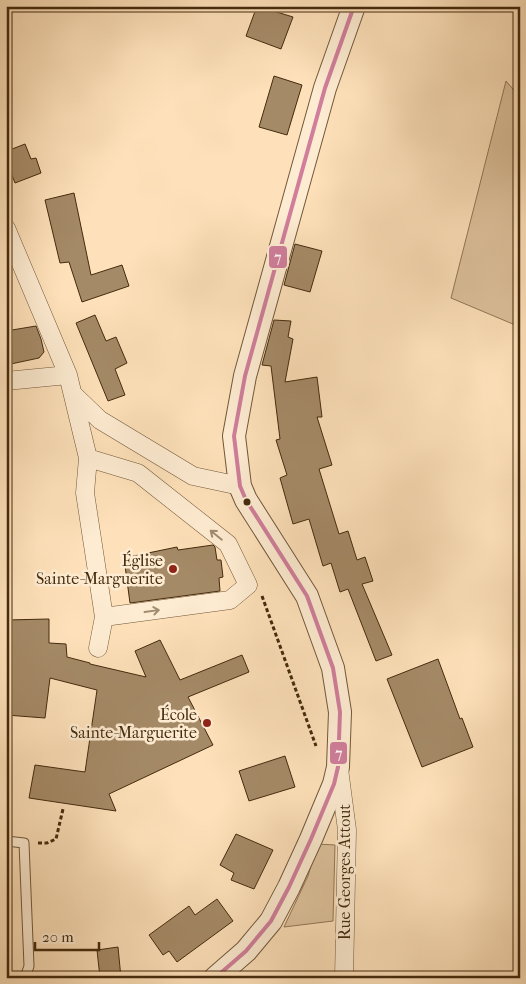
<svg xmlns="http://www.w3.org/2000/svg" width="526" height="984" viewBox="0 0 526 984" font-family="'IM FELL French Canon',serif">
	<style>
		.green { fill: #dec29d; stroke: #917656 }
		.building { fill: #a58a67; stroke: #442b0e }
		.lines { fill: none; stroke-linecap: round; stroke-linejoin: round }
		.service-casing { stroke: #725839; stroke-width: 11 }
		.minor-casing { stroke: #725839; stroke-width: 19 }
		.tertiary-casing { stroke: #725839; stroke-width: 24 }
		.path { stroke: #442b0e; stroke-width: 3; stroke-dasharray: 4 2.5; stroke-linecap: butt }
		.service { stroke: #feecd2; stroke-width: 9 }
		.minor { stroke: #feecd2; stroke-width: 18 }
		.tertiary { stroke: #feecd2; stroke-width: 22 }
		.bus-1-casing { stroke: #feecd2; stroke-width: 8 }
		.bus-1 { stroke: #d07e9c; stroke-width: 4 }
		.oneway { stroke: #a18c70 }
		.bus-dot { fill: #442b0e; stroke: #feecd2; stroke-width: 2 }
		.poi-dot { fill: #8f2418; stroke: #feecd2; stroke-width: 2 }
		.labels { text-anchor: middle; stroke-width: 5; stroke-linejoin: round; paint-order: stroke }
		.poi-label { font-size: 16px; fill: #442b0e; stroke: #feecd2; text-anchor: end }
		.street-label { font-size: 16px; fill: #442b0e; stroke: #feecd2 }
		.line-badge { stroke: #feecd2; stroke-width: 2 }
		.badge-label { font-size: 14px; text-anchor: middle; font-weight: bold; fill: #fff }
	</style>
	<rect width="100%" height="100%" fill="#fee1ba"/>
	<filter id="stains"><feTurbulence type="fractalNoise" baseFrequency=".004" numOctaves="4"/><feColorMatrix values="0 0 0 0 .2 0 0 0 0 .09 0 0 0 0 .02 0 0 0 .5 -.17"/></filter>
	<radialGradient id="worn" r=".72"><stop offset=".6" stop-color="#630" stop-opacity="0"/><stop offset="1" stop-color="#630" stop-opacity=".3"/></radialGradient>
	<path class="green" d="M506,81l14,16v230l-69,-29z
		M317,844l18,1 -2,76 -49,6 24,-51z"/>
	<path class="building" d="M257,6l36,11 -12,32 -35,-13z
		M274,76l28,9 -15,50 -28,-8z
		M25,144l6,15 5,-1 5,15 -26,10 -8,-20 5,-2 -5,-10z
		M74,193l17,82 31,-10 7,21 -47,16 -13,-40 -9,1 -15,-63z
		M295,244l27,7 -12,41 -26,-7z
		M95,315l11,26 10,-4 11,26 -12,6 10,26 -17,6 -32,-78z
		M274,320l17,1 -3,16 5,2 -8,43 32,-5 5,40h-5l15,48 -13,4 20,65 9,-3 9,29 8,-3 8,24 -11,3 30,71 -16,6 -28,-72 -8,3 -9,-29 -8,3 -14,-47 -16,5 -13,-46 7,-3 -11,-35 4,-1 -9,-73 -9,-1z
		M36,326l5,13 3,13 -5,6 -33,7v-34z
		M213,545l2,2 2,13h4l2,17 -4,1 1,13 -90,12 -6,-45 53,-11 1,3z
		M49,619v24l17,1 1,13 23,6v1l56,13 -11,-26 25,-11 20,40 62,-25 7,17 -61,25 25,48 -104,49 7,17 -87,-13 6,-33 50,7 12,-82 -47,-12 -5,40 -39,-3v-34l4,-29 -4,-1v-31z
		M438,659l22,60 2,-1 11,29 -51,20 -35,-88z
		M285,756l10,31 -46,14 -10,-30z
		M236,834l37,16 -19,39 -23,-9 3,-7 -14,-8z
		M217,899l16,22 -56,41 -8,-11 -6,4 -14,-20 40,-29 6,9z
		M118,947l3,31h-21l-3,-28z"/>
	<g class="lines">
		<g class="service-casing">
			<path id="service" d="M6,841l18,2 5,123 -4,12"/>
		</g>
		<g class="minor-casing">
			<path id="minor" d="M6,228l62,147 20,83 -3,35 19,124 -6,31
				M6,381l62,-6
				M74,395l26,25 93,56 47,10
				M88,458l50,15 90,71 20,41 -18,15 -126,17
				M339,769l8,61 -3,148"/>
		</g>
		<g class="tertiary-casing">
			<path id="tertiary" d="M215,978l31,-27 25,-30 18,-34 22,-48 23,-55 4,-17 2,-55 -7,-44 -26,-72 -61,-96 -6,-14 -6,-50 11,-60 80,-288 29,-82"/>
		</g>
		<path class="path" d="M262,596l54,150
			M38,843h9l9,-4 7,-30"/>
		<use href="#service" class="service"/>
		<use href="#minor" class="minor"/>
		<use href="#tertiary" class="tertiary"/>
		<g class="bus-1-casing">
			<path id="bus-1" d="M215,978l31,-27 25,-30 18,-34 22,-48 23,-55 4,-17 2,-55 -7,-44 -26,-72 -61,-96 -6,-14 -6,-50 11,-60 80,-288 29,-82"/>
		</g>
		<use href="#bus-1" class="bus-1"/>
	</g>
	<defs><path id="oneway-shaft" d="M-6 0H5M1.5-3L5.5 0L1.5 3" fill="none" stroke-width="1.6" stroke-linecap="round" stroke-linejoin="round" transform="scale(1.25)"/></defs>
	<g class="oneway">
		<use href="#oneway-shaft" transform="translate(216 535) rotate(-141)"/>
		<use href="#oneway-shaft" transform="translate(152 611) rotate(-8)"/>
	</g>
	<circle class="bus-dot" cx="247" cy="502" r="4.5"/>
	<g class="poi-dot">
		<circle cx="173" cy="569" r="5"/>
		<circle cx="207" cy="723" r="5"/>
	</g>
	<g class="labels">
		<g class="poi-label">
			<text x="163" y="566">Église<tspan x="163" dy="18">Sainte-Marguerite</tspan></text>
			<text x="197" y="720">École<tspan x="197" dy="18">Sainte-Marguerite</tspan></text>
		</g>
		<g class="street-label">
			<text transform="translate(344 872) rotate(-90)" y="6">Rue Georges Attout</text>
		</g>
	</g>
	<g class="line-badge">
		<rect x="268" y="245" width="20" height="24" rx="5" fill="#d07e9c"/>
		<rect x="329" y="741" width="19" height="24" rx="5" fill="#d07e9c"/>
	</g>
	<g class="badge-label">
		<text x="278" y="262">7</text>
		<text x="339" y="758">7</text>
	</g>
	<rect width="526" height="984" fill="none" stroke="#fee1ba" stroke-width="25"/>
	<rect x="8" y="8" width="511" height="969" fill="none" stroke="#442b0e" stroke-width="2.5"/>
	<rect x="12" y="12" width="501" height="959" fill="none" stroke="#442b0e"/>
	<path d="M35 942v8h64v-8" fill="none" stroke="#442b0e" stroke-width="2.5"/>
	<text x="42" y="942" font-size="15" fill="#442b0e" stroke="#feecd2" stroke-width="4" paint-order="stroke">20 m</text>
	<rect width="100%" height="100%" filter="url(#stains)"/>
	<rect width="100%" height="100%" fill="url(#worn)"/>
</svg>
